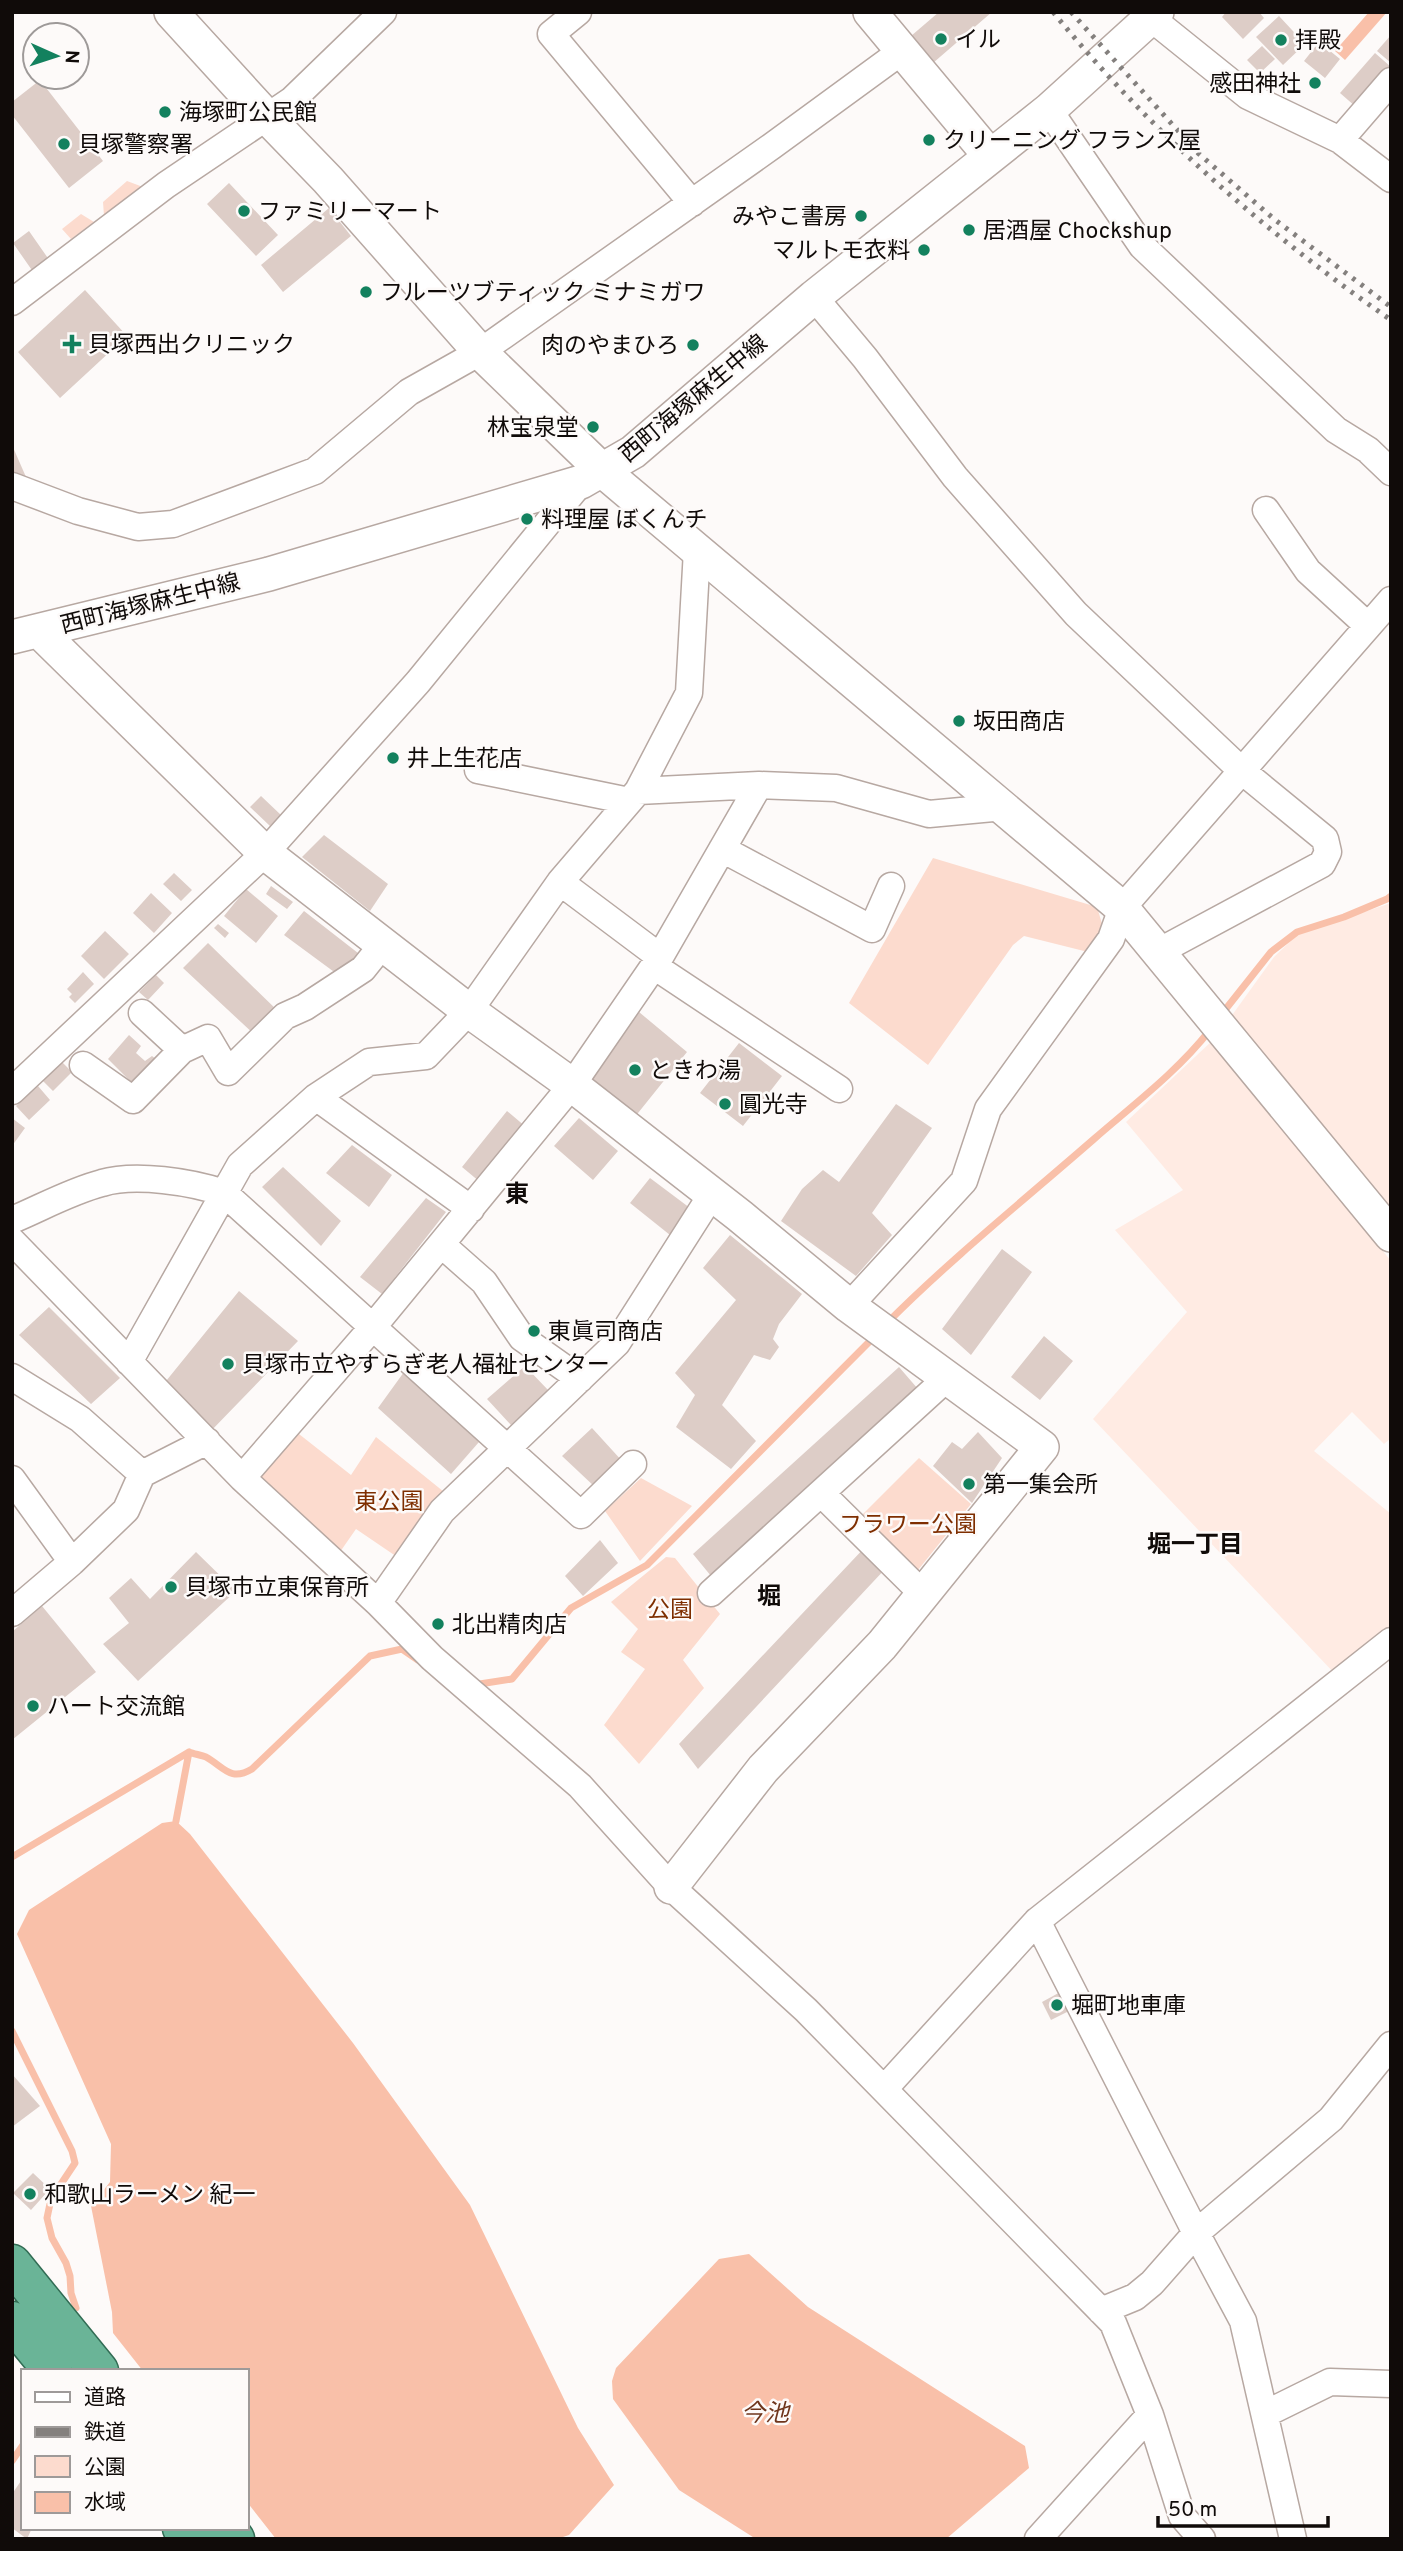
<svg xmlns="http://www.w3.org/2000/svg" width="1403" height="2551" viewBox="0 0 1403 2551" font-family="Overpass,'Noto Sans JP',sans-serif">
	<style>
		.built { fill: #ffebe3 }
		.green { fill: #fcdbce }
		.water { fill: #f9c0a9 }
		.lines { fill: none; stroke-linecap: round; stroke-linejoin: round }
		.stream { stroke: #f9c0a9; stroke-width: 7 }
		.building { fill: #ddcdc7 }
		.minor-casing { stroke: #b7a8a2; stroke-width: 29 }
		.tertiary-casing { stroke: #b7a8a2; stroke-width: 36 }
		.trunk-casing { stroke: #326c54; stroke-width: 41 }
		.minor { stroke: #fff; stroke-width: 26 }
		.tertiary { stroke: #fff; stroke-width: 33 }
		.trunk { stroke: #6ab497; stroke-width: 38 }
		.rail { stroke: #84807e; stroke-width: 5; stroke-dasharray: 3.5 7; stroke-linecap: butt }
		.poi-dot { fill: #13815e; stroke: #fdfaf9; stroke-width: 2.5 }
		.labels { text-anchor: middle; stroke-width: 5; stroke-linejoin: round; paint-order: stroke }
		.poi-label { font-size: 23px; fill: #100b09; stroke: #fdfaf9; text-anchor: start }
		.street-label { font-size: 23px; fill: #100b09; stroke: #fdfaf9 }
		.park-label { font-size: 23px; fill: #7e2e00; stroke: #fdfaf9 }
		.neighbourhood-label { font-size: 24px; font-weight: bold; fill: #100b09; stroke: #fdfaf9 }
		.water-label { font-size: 24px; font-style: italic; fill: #6f351b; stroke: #fdfaf9 }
	</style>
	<rect width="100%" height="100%" fill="#fdfaf9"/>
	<path class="built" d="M1391,903v311l-161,-196 44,-61 24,-23z
		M1213,1040l178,221v177l-7,6 -32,-32 -38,39 77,63v118l-55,43 -243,-256 94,-107 -72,-82 68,-40 -57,-68z"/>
	<path class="green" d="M127,181l16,6 -39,29 -1,-14z
		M81,214l13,8 -23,17 -9,-10z
		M933,858l164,49 6,20 -15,25 -64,-16 -11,9 -85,120 -79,-62z
		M285,1423l66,52 25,-38 78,63 -48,63 -50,-34 -23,33 -91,-84z
		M919,1458l52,46 -61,76 -56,-57z
		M641,1478l51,28 -52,55 -35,-50z
		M666,1557l9,1 45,56 -37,46 21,28 -65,76 -35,-39 41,-56 -24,-17 17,-23 -27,-27z"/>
	<path class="water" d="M1369,12h18l-42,48 -10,-9z
		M176,1821l14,13 163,209 117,162 108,223 36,57 -45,50 -12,4h-281l-29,-37v-131h-104l-30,-38 -1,-21 -21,-106 19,-24 1,-38 -94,-210 12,-24 133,-87z
		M749,2254l59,53 217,139 4,22 -83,71h-190l-77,-49 -66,-91 -1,-18 4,-13 103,-109z"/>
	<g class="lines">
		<path class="stream" d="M1221,1015l50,-63 26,-20 47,-15 43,-18 4,-3
			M887,1323c65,-65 137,-123 207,-184 39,-34 83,-67 116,-109
			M473,1685l39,-6 59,-71 76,-43 227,-228
			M176,1821l13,-69c5,2 12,3 17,5 18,10 24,25 46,12l118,-113 32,-7 16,11
			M12,1857l177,-105
			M12,2031l60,120 3,12 -24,36 -4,19 5,20 14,25 4,13 1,17 5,15
			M12,2461l11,-16"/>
	</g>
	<path class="building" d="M939,12h53l-59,51 -22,-27z
		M1226,12h33l5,6 -21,21 -21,-22z
		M1279,16l26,28 -22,21 -27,-28z
		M1391,35v28l-14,-12z
		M1319,42l21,17 -15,19 -21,-17z
		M1262,46l13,13 -15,14 -13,-13z
		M1375,53l16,14 -35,40 -16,-14z
		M40,80l63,81 -34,27 -57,-73v-13z
		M229,183l49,52 -22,21 -49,-52z
		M329,208l22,28 -68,56 -22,-27z
		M29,231l23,33 -16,12 -23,-33z
		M85,290l42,46 -67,62 -42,-46z
		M12,445l14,32 -8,3h-6z
		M261,796l20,19 -11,11 -20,-19z
		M324,835l64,49 -18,27 -68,-54z
		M174,873l18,17 -11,11 -18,-17z
		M271,886l22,16 -6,7 -21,-15z
		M246,889l32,27 -22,27 -32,-27z
		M151,893l21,20 -18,20 -21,-20z
		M304,911l54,42 -17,24 -57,-42z
		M218,924l11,9 -4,5 -11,-10z
		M105,931l24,23 -25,25 -23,-23z
		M208,943l72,70 -23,24 -74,-69z
		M83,972l11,12 -19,19 -6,-6 3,-3 -5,-5z
		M156,975l8,8 -16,17 -9,-8z
		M639,1012l48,40 -57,71 -46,-35z
		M129,1035l12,11 -5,7 9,8 7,-5 9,7 -24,25 -29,-29z
		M739,1043l43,33 -39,50 -43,-33z
		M61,1061l11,11 -19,19 -11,-11z
		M38,1086l12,14 -21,20 -13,-14z
		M896,1104l36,24 -60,85 20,22 -36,41 -75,-55 21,-32 21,-19 16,12z
		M507,1111l19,16 -46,55 -18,-15z
		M12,1118l13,10 -13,18z
		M579,1118l39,33 -25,29 -39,-34z
		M352,1145l40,30 -23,32 -43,-34z
		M283,1167l58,54 -20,25 -59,-59z
		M650,1178l40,30 -20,27 -40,-32z
		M426,1198l20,14 -64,82 -22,-17z
		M730,1235l72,59 -23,30 -6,15 6,8 -9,13 -16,-5 -32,50 34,36 -25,28 -55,-42 19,-32 -20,-22 61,-73 -33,-32z
		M1002,1249l30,23 -61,83 -29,-26z
		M239,1291l59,50 -90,93 -46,-48z
		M49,1307l71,71 -29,26 -72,-69z
		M1044,1336l29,25 -33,39 -29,-23z
		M525,1366l24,25 -38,34 -24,-26z
		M899,1367l19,22 -207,187 -18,-22z
		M404,1372l75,70 -28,32 -73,-66z
		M592,1428l31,34 -27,26 -34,-32z
		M978,1432l24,26 -30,45 -39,-37 19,-24 10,7z
		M600,1540l18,23 -35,33 -18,-20z
		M867,1545l20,22 -189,202 -19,-25z
		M196,1552l40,39 -98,90 -35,-37 26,-21 -20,-25 22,-20 19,21z
		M42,1606l54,66 -84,68v-108z
		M1064,1990l9,19 -22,11 -9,-18z
		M12,2074l28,32 -28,21z
		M33,2173l17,16 -19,21 -18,-17z
		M23,2478v50h9l-5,11 -15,-11v-34z"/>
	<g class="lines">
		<g class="minor-casing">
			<path id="minor" d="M578,12l-27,22 141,169
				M1151,18l97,78 92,44 51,-59
				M1049,110l93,136 194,184 32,20 23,22
				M1340,140l51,39
				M814,297l51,61 90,119 121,137 166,157 83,68 3,13 -6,12 -164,88
				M12,302l154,-117 126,-85 91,-88
				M12,486l66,25 60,16 35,-3 142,-53 94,-79 71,-40 292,-206 130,-95
				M1266,510l42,61 59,54
				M478,770l151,31
				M638,791l121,-6 77,3 93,26 75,-7
				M722,849l150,80 19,-43
				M560,882l100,75
				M654,966l185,123
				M142,1013l40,37
				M83,1065l50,35 49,-50 26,-12 20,34 57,-56 20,-9 58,-38 20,-25
				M12,1091l253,-238 153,-171 163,-200
				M316,1097l155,112
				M12,1220c29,-12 59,-29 90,-37 33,-10 90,-1 122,10l357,322 52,-51
				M12,1241l230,237 136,125 54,55 148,128 91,101 135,123 307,313 37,92 32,101 20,23
				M441,1244l43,38 38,56 58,41
				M849,1306l115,-125 24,-72 123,-170 11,-31 269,-308
				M129,1362l111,-197 76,-68 53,-35 57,-6 43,-45 91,-129 78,-91 51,-98 8,-143
				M12,1377l68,42 62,55
				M242,1478l130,-150 200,-243 88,-128 99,-172
				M12,1479l60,83
				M821,1493l102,101
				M711,1593l236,-215
				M378,1603l64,-92 175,-168 95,-149
				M12,1613l60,-51 54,-52 16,-36 65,-33
				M1037,1921l159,312 47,88 50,218
				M885,2088l152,-167 354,-280
				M1101,2311l34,-14 17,-14 44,-50 135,-114 60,-74
				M1265,2414l65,-32 61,2
				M1038,2539l112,-124"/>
		</g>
		<g class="tertiary-casing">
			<path id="tertiary" d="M171,12l95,104 62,64 152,172 123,119 519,437 269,327
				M870,12l120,144
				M39,631l226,222 204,158 103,74 168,131 109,90 193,141 -160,198 -119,124 -92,118
				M12,637l257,-63 312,-92 52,-30 181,-155 235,-187 108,-98"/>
		</g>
		<g class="trunk-casing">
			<path id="trunk" d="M12,2264l87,107
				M12,2321l41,50
				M182,2528l9,11
				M226,2528l9,11"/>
		</g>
		<use href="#minor" class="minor"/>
		<use href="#tertiary" class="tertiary"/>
		<use href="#trunk" class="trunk"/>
		<path class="rail" d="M1053,12c97,119 211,220 338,308
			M1071,12l127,141 76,66 117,88"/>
	</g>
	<g class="poi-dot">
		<circle cx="941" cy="39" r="7"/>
		<circle cx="1281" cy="40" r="7"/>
		<circle cx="1315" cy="83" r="7"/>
		<circle cx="165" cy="112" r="7"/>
		<circle cx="929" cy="140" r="7"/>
		<circle cx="64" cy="144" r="7"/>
		<circle cx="244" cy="211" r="7"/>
		<circle cx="861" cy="216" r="7"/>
		<circle cx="969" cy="230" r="7"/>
		<circle cx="924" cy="250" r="7"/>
		<circle cx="366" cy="292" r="7"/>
		<path d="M68.5 333.5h7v7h7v7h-7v7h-7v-7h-7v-7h7z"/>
		<circle cx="693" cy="345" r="7"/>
		<circle cx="593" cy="427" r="7"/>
		<circle cx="527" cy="519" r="7"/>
		<circle cx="959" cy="721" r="7"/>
		<circle cx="393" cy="758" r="7"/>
		<circle cx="635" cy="1070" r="7"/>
		<circle cx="725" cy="1104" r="7"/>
		<circle cx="534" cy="1331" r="7"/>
		<circle cx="228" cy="1364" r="7"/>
		<circle cx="969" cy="1484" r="7"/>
		<circle cx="171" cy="1587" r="7"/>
		<circle cx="438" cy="1624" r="7"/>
		<circle cx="33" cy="1706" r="7"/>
		<circle cx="1057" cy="2005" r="7"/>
		<circle cx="30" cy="2194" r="7"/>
	</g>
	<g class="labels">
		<g class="poi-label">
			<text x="955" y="47">イル</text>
			<text x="1295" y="48">拝殿</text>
			<text x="1301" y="91" text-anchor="end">感田神社</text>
			<text x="179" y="120">海塚町公民館</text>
			<text x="943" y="148">クリーニング フランス屋</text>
			<text x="78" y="152">貝塚警察署</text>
			<text x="258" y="219">ファミリーマート</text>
			<text x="847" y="224" text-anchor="end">みやこ書房</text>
			<text x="983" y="238">居酒屋 Chockshup</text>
			<text x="910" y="258" text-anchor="end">マルトモ衣料</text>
			<text x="380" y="300">フルーツブティック ミナミガワ</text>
			<text x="88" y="352">貝塚西出クリニック</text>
			<text x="679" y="353" text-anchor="end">肉のやまひろ</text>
			<text x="579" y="435" text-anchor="end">林宝泉堂</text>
			<text x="541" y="527">料理屋 ぼくんチ</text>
			<text x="973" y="729">坂田商店</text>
			<text x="407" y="766">井上生花店</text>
			<text x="649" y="1078">ときわ湯</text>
			<text x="739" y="1112">圓光寺</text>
			<text x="548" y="1339">東眞司商店</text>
			<text x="242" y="1372">貝塚市立やすらぎ老人福祉センター</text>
			<text x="983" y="1492">第一集会所</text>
			<text x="185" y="1595">貝塚市立東保育所</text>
			<text x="452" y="1632">北出精肉店</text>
			<text x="47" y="1714">ハート交流館</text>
			<text x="1071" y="2013">堀町地車庫</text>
			<text x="44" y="2202">和歌山ラーメン 紀一</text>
		</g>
		<g class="street-label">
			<text transform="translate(693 398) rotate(-40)" y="8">西町海塚麻生中線</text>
			<text transform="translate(150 603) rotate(-14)" y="8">西町海塚麻生中線</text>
		</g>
		<g class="park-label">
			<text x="389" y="1509">東公園</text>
			<text x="908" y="1532">フラワー公園</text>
			<text x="670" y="1617">公園</text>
		</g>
		<g class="neighbourhood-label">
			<text x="517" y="1202">東</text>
			<text x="1195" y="1552">堀一丁目</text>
			<text x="769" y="1604">堀</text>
		</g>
		<g class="water-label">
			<text x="765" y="2421">今池</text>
		</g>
	</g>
	<rect width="1403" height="2551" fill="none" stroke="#100b09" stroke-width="28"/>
	<rect x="21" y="2369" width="228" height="161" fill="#fdfaf9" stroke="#9e9a99" stroke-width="2"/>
	<rect x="35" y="2392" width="35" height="10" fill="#ffffff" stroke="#9e9a99" stroke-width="2"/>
	<text x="84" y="2404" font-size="21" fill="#100b09">道路</text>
	<rect x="35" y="2427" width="35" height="10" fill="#84807e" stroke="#9e9a99" stroke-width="2"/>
	<text x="84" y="2439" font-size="21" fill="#100b09">鉄道</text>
	<rect x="35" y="2456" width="35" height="21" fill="#fcdbce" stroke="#9e9a99" stroke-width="2"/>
	<text x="84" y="2474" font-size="21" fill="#100b09">公園</text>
	<rect x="35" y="2492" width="35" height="21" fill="#f9c0a9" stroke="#9e9a99" stroke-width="2"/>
	<text x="84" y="2509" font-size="21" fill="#100b09">水域</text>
	<g transform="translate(56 56) rotate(93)"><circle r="33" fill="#fdfaf9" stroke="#9e9a99" stroke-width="2"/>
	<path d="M0-5L12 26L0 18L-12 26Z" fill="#13815e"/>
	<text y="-10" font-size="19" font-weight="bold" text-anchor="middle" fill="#100b09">N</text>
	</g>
	<path d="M1158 2516v10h170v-10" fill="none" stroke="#100b09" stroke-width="3.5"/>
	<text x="1168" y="2516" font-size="21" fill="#100b09" stroke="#fdfaf9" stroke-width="5" paint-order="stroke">50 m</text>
</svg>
